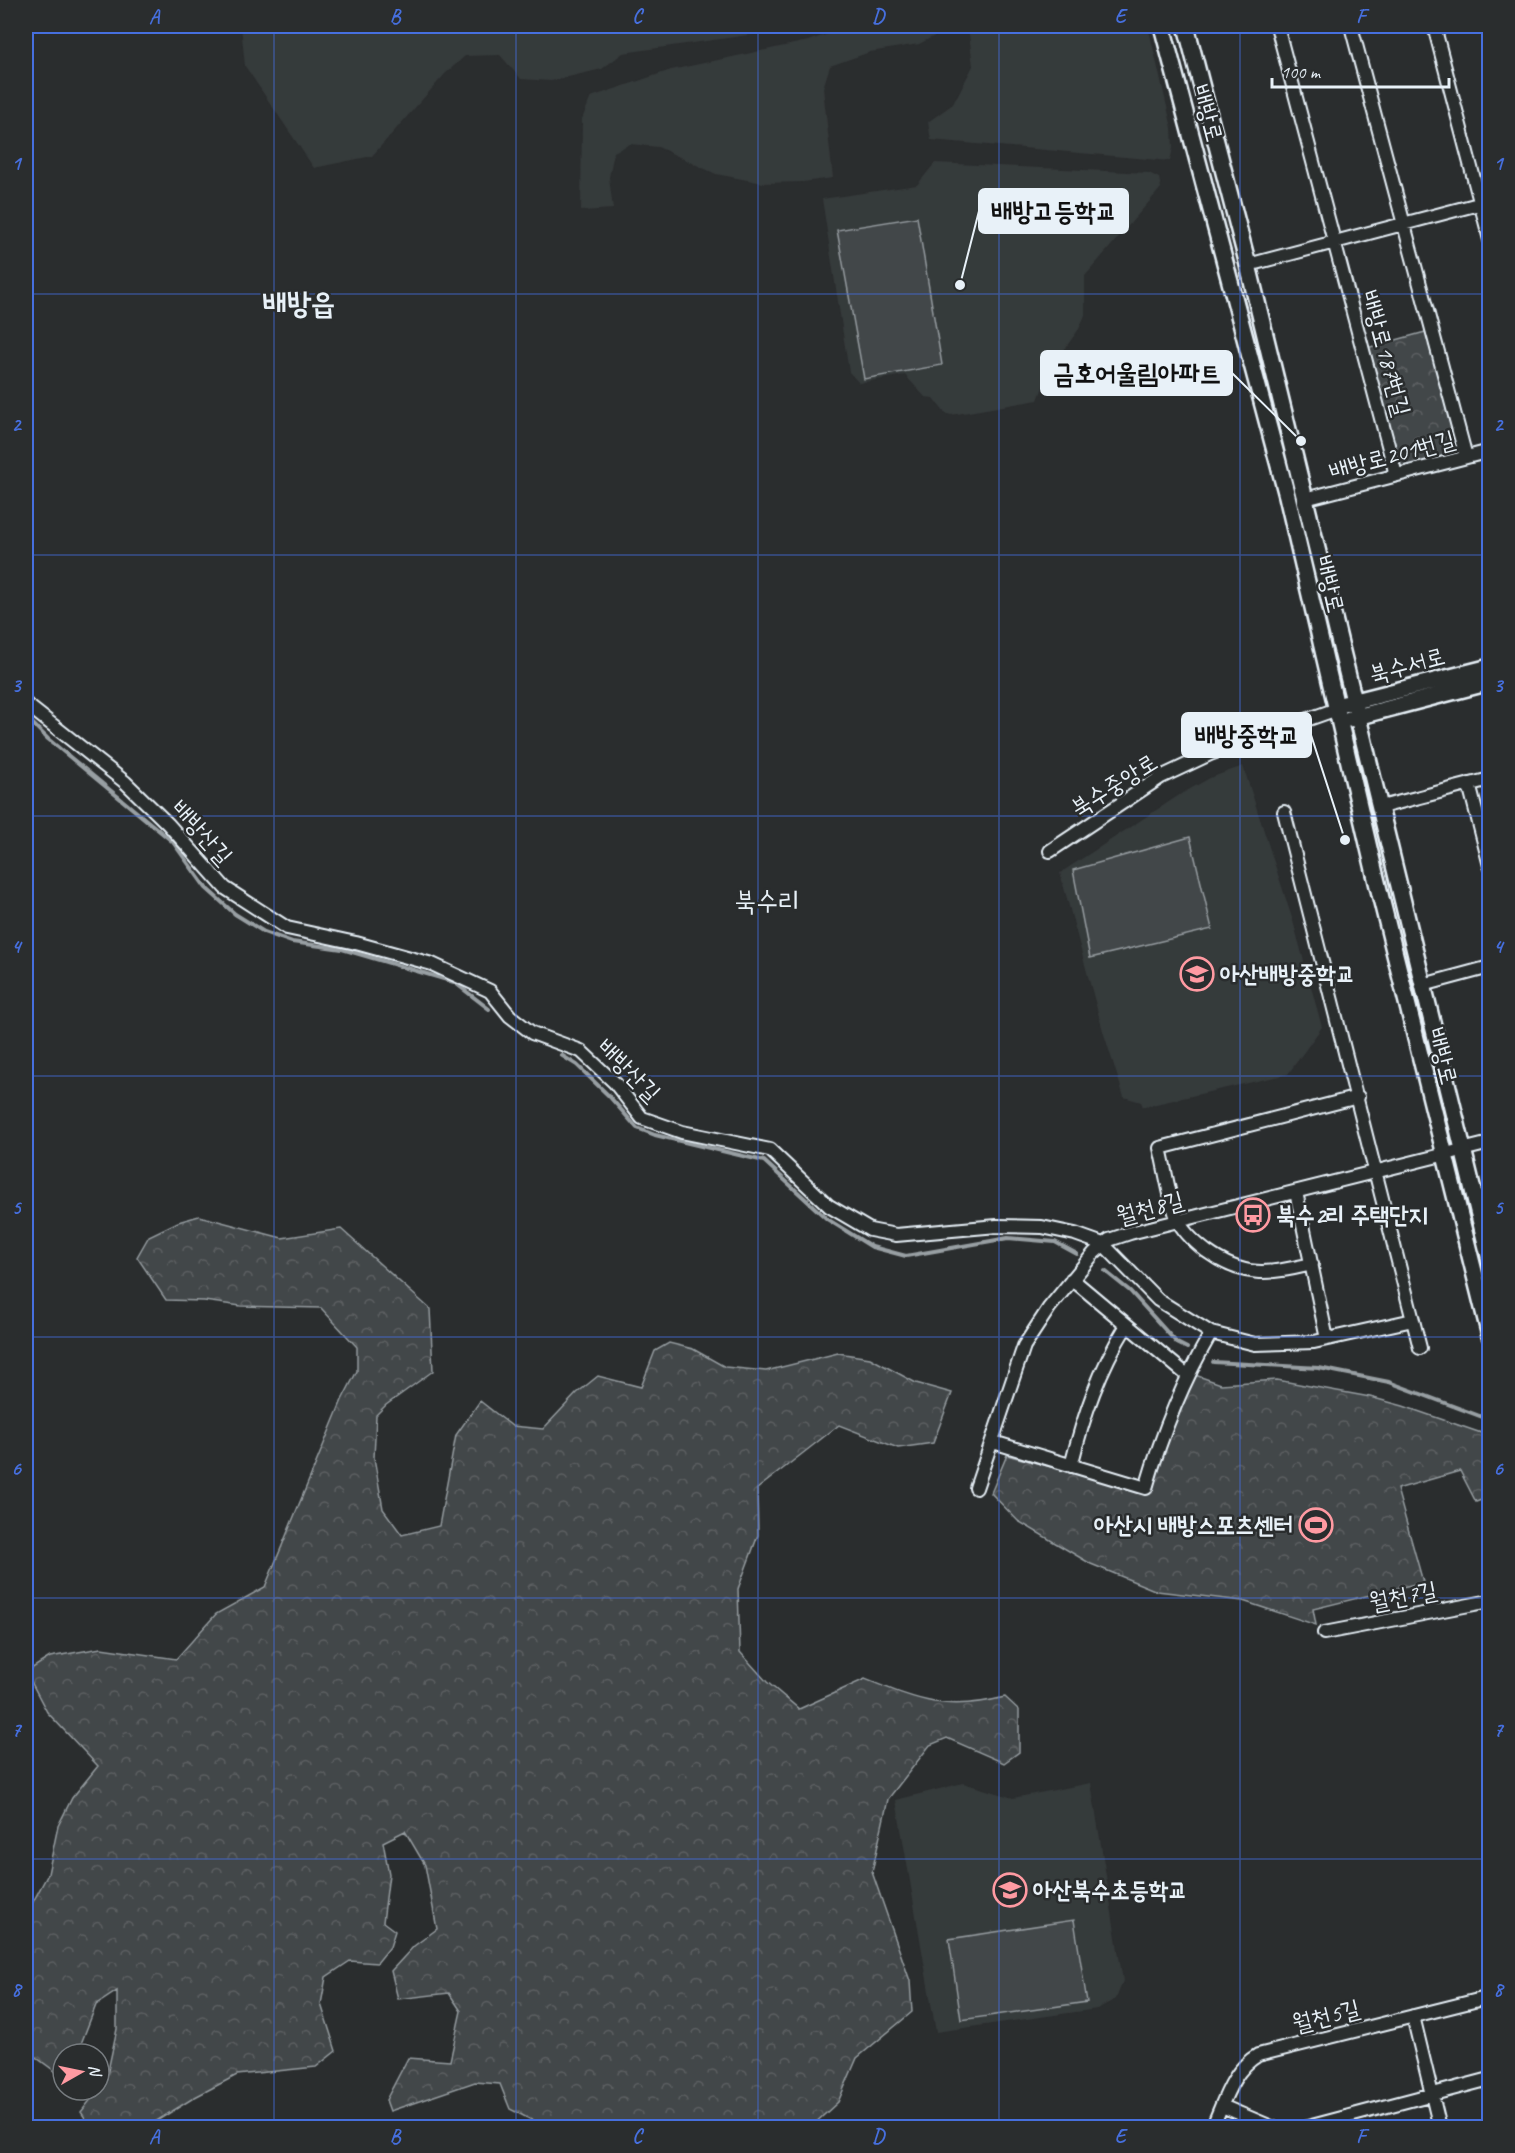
<svg xmlns="http://www.w3.org/2000/svg" width="1515" height="2153" viewBox="0 0 1515 2153" font-family="Caveat,'Poor Story',sans-serif">
	<style>
		.built { fill: #363a3b }
		.grass { fill: #424648; stroke: #959ca0; stroke-width: 1.5 }
		.forest { fill: url(#forest-crowns); stroke: #959ca0; stroke-width: 1.5 }
		.lines { fill: none; stroke-linecap: round; stroke-linejoin: round }
		.stream { stroke: #989fa3; stroke-width: 4 }
		.minor-casing { stroke: #e8f1f8; stroke-width: 16 }
		.tertiary-casing { stroke: #e8f1f8; stroke-width: 20 }
		.minor { stroke: #2a2d2e; stroke-width: 12 }
		.tertiary { stroke: #2a2d2e; stroke-width: 15 }
		.grid { fill: none; stroke: #466fde; stroke-width: 1.5; stroke-opacity: 0.55 }
		.labels { text-anchor: middle; stroke-width: 5; stroke-linejoin: round; paint-order: stroke }
		.street-label { font-size: 24px; fill: #e8f1f8; stroke: #2a2d2e }
		.poi-label { font-size: 24px; font-weight: bold; fill: #e8f1f8; stroke: #2a2d2e; text-anchor: start }
		.quarter-label { font-size: 27px; fill: #e8f1f8; stroke: #2a2d2e }
		.district-label { font-size: 30px; font-weight: bold; fill: #e8f1f8; stroke: #2a2d2e }
		.leader { fill: none; stroke: #e8f1f8; stroke-width: 2 }
		.callout-dot { fill: #e8f1f8; stroke: #2a2d2e; stroke-width: 2 }
		.callout { fill: #e8f1f8; stroke: #e8f1f8; stroke-width: 2 }
		.callout-label { font-size: 26px; text-anchor: middle; font-weight: bold; fill: #111 }
		.neatline { fill: none; stroke: #466fde; stroke-width: 2 }
		.grid-label { font-size: 20px; text-anchor: middle; font-weight: bold; fill: #466fde }
	</style>
	<defs>
		<pattern id="forest-crowns" width="20" height="18" patternUnits="userSpaceOnUse" patternTransform="scale(1.5)"><rect width="20" height="18" fill="#424648"/><path d="M2 6a3 3 0 1 1 6 0M12 15a3 3 0 1 1 6 0" fill="none" stroke="#5d6163"/></pattern>
	</defs>
	<rect width="100%" height="100%" fill="#2a2d2e"/>
	<filter id="ink" filterUnits="userSpaceOnUse"><feTurbulence type="fractalNoise" baseFrequency=".0167" numOctaves="2"/><feDisplacementMap in="SourceGraphic" scale="12" xChannelSelector="R" yChannelSelector="G"/><feConvolveMatrix kernelMatrix="1 2 1 2 8 2 1 2 1" color-interpolation-filters="sRGB"/></filter>
	<g filter="url(#ink)">
		<path class="built" d="M241,26h569l-187,27 -21,16 -51,12 -30,-2 -21,-24 -35,1 -20,18 -73,82 -58,12 -69,-102z
			M852,26h102l-35,18 -49,8 -40,14 -7,22 10,90 -30,4 -40,1 -47,-9 -58,-27 -28,-3 -16,8 -5,25 4,32 -32,2 1,-92 9,-22 80,-27 137,-29z
			M968,26h180l24,102 1,20 -3,13 -239,-21 -3,-18 25,-18 20,-38z
			M935,163l214,10 10,5 2,10 -76,88v39l-6,14 -29,40 -12,31 -87,15 -6,-2 -12,-15 -8,-1 -20,-22 -46,8 -10,-11 -27,-173 95,-14z
			M1243,766l50,155 29,106 -34,47 -145,33 -2,-5 -17,-5 -21,-66 -43,-158 121,-79 29,-16z
			M963,1783l50,15 78,-15 32,198 -7,18 -19,10 -161,23 -40,-232z"/>
		<path class="grass" d="M917,217l25,148 -78,14 -27,-149z
			M1190,837l22,92 -122,29 -17,-88z
			M1074,1920l13,82 -126,18 -12,-81z"/>
		<path class="forest" d="M1429,331l35,130 -67,17 -34,-129z
			M199,1216l83,22 59,-9 89,80 3,62 -47,34 -10,10 -2,43 9,51 19,26 37,-9 17,-91 24,-34 32,25 31,3 34,-36 21,-17 43,11 14,-36 14,-8 24,6 32,18 41,4 72,-18 32,5 46,25 36,10 -19,50 -35,5 -59,-23 -82,64 1,46 -20,54 2,63 27,30 32,27 66,-30c55,22 82,33 140,18l14,13v42l-15,11 -57,-25 -17,7 -42,54 -16,73 38,109 2,31 -55,46 -19,44 -26,24 -267,1 -35,-18 -10,-25 -25,-2 -85,29 -4,-11 22,-42 42,3 11,-50 -12,-18 -51,6 -7,-28 23,-25 23,-17 -12,-64 -20,-34 -22,11 6,32 -6,48 12,9 -5,16 -13,16 -27,-2 -24,16 -5,27 15,47 -20,16 -79,8 -42,22 -48,30h-56l-10,-15 25,-32 11,-51v-38l-21,14 -19,49h-14v23l-37,-27v-135l22,-41 10,-48 14,-28 26,-32 -51,-54 -21,-40 24,-15 51,-9 75,11 40,-45 49,-27 77,-187 15,-29v-24l-36,-39 -80,-2 -37,-5 -38,-1 -29,-43 12,-21 29,-14z
			M1195,1375l26,9 56,-4 93,17 33,9 84,29 2,2v60l-13,5 -16,-31 -63,18 26,93 -110,27 3,16 -73,-24 -86,-10 -66,-27 -73,-43 -27,-28 16,-38 143,39 17,-58z"/>
		<g class="lines">
			<path class="stream" d="M26,717l22,22 125,103 33,46 29,26 29,18 28,10 50,7 112,33 35,27
				M561,1055l16,10 32,31 28,32 18,7 109,26 63,58 45,28 34,9 102,-18 47,4 22,12
				M1105,1271l25,20 47,52 10,5
				M1213,1362l106,6 70,14 96,36"/>
			<g class="minor-casing">
				<path id="minor" d="M1277,26l119,449
					M1351,26l115,431
					M1434,26l56,214
					M1248,265l242,-64
					M1305,499l185,-48
					M26,704l99,78 43,42 57,64 62,40 69,15 76,21 58,27 20,25 22,17 49,18 34,32 27,35 40,14 88,18 59,56 41,24 26,5 101,-9 45,1 33,7 28,10 55,56 53,33 44,11 59,-2 99,-22
					M1469,784l21,82
					M1381,807l109,-28
					M1284,812l136,536
					M1050,851l111,-74 49,-23 127,-45
					M1423,985l67,-18
					M1296,1192l31,147
					M1312,1264c-45,10 -67,15 -106,-13 -9,-7 -23,-19 -28,-31 -8,-16 -13,-53 -18,-72l198,-51
					M1072,1279l115,96
					M993,1442l153,46c16,-55 36,-105 65,-155
					M1071,1466c13,-52 28,-96 56,-141
					M976,1488l48,-142 25,-38 45,-55 15,-13 21,-7 360,-90
					M1324,1633l166,-32
					M1413,2016l27,112
					M1222,2106l52,22
					M1212,2128c12,-26 20,-58 46,-73l232,-58
					M1304,2128l186,-49"/>
			</g>
			<g class="tertiary-casing">
				<path id="tertiary" d="M1162,26l125,470 88,378 115,462
					M1186,26l62,239 242,995
					M1344,704l146,-37
					M1349,719l141,-37"/>
			</g>
			<use href="#minor" class="minor"/>
			<use href="#tertiary" class="tertiary"/>
		</g>
	</g>
	<path class="grid" d="M274,26v2102M516,26v2102M758,26v2102M999,26v2102M1240,26v2102M26,294h1464M26,555h1464M26,816h1464M26,1076h1464M26,1337h1464M26,1598h1464M26,1859h1464"/>
	<defs>
		<g id="school-ring" transform="scale(1.725)"><circle r="9.5" fill="#2a2d2e" stroke="#ff9aa2" stroke-width="1.5"/><path d="M0-5L7-2L0 1L-7-2ZM-4 1L0 2.5L4 1V4Q0 6-4 4Z" fill="#ff9aa2"/></g>
		<g id="bus-ring" transform="scale(1.725)"><circle r="9.5" fill="#2a2d2e" stroke="#ff9aa2" stroke-width="1.5"/><path d="M-5-6H5V4H4V6H2V4H-2V6H-4V4H-5ZM-3.5-4V0h7V-4ZM-3.5 1.2v1.5H-2V1.2ZM2 1.2v1.5H3.5V1.2Z" fill="#ff9aa2"/></g>
		<g id="stadium-ring" transform="scale(1.725)"><circle r="9.5" fill="#2a2d2e" stroke="#ff9aa2" stroke-width="1.5"/><path d="M0-5a6.5 5 0 1 0 0 10a6.5 5 0 1 0 0-10ZM-3.5-1.8h7v3.6h-7Z" fill="#ff9aa2"/></g>
	</defs>
	<g fill-rule="evenodd">
		<use href="#school-ring" x="1197" y="974"/>
		<use href="#bus-ring" x="1253" y="1215"/>
		<use href="#stadium-ring" x="1316" y="1525"/>
		<use href="#school-ring" x="1010" y="1890"/>
	</g>
	<g class="labels">
		<g class="street-label">
			<text transform="translate(1208 113) rotate(75)" y="8">배방로</text>
			<text transform="translate(1386 353) rotate(75)" y="8">배방로187번길</text>
			<text transform="translate(1392 455) rotate(-15)" y="8">배방로201번길</text>
			<text transform="translate(1330 584) rotate(77)" y="8">배방로</text>
			<text transform="translate(1407 665) rotate(-15)" y="8">북수서로</text>
			<text transform="translate(1114 785) rotate(-32)" y="8">북수중앙로</text>
			<text transform="translate(202 832) rotate(48)" y="8">배방산길</text>
			<text transform="translate(1443 1056) rotate(76)" y="8">배방로</text>
			<text transform="translate(629 1070) rotate(45)" y="8">배방산길</text>
			<text transform="translate(1150 1208) rotate(-15)" y="8">월천8길</text>
			<text transform="translate(1403 1596) rotate(-11)" y="8">월천7길</text>
			<text transform="translate(1326 2016) rotate(-14)" y="8">월천5길</text>
		</g>
		<g class="poi-label">
			<text x="1220" y="982">아산배방중학교</text>
			<text x="1276" y="1223">북수2리 주택단지</text>
			<text x="1293" y="1533" text-anchor="end">아산시 배방스포츠센터</text>
			<text x="1033" y="1898">아산북수초등학교</text>
		</g>
		<g class="quarter-label">
			<text x="767" y="910">북수리</text>
		</g>
		<g class="district-label">
			<text x="299" y="313">배방읍</text>
		</g>
	</g>
	<path class="leader" d="M960 285L979 211M1301 441L1232 373M1345 840L1311 735"/>
	<g class="callout-dot">
		<circle cx="960" cy="285" r="6"/>
		<circle cx="1301" cy="441" r="6"/>
		<circle cx="1345" cy="840" r="6"/>
	</g>
	<g class="callout">
		<rect x="979" y="189" width="149" height="44" rx="6"/>
		<rect x="1041" y="351" width="191" height="44" rx="6"/>
		<rect x="1182" y="713" width="129" height="44" rx="6"/>
	</g>
	<g class="callout-label">
		<text x="1054" y="220">배방고등학교</text>
		<text x="1137" y="382">금호어울림아파트</text>
		<text x="1247" y="744">배방중학교</text>
	</g>
	<rect width="1515" height="2153" fill="none" stroke="#2a2d2e" stroke-width="66"/>
	<g transform="translate(81 2072) rotate(81)"><circle r="28" fill="#2a2d2e" stroke="#767b7f" stroke-width="1.5"/>
	<path d="M0-4.5L10 22L0 15L-10 22Z" fill="#ff9aa2"/>
	<text y="-9" font-size="16" font-weight="bold" text-anchor="middle" fill="#e8f1f8">N</text>
	</g>
	<path d="M1272 78v9h177v-9" fill="none" stroke="#e8f1f8" stroke-width="3"/>
	<text x="1281" y="78" font-size="18" fill="#e8f1f8" stroke="#2a2d2e" stroke-width="4.5" paint-order="stroke">100 m</text>
	<rect x="33" y="33" width="1449" height="2087" class="neatline"/>
	<g class="grid-label">
		<text x="154" y="23">A</text>
		<text x="395" y="23">B</text>
		<text x="637" y="23">C</text>
		<text x="878" y="23">D</text>
		<text x="1120" y="23">E</text>
		<text x="1361" y="23">F</text>
		<text x="16" y="170">1</text>
		<text x="1498" y="170">1</text>
		<text x="16" y="431">2</text>
		<text x="1498" y="431">2</text>
		<text x="16" y="692">3</text>
		<text x="1498" y="692">3</text>
		<text x="16" y="953">4</text>
		<text x="1498" y="953">4</text>
		<text x="16" y="1214">5</text>
		<text x="1498" y="1214">5</text>
		<text x="16" y="1475">6</text>
		<text x="1498" y="1475">6</text>
		<text x="16" y="1736">7</text>
		<text x="1498" y="1736">7</text>
		<text x="16" y="1996">8</text>
		<text x="1498" y="1996">8</text>
		<text x="154" y="2143">A</text>
		<text x="395" y="2143">B</text>
		<text x="637" y="2143">C</text>
		<text x="878" y="2143">D</text>
		<text x="1120" y="2143">E</text>
		<text x="1361" y="2143">F</text>
	</g>
</svg>
